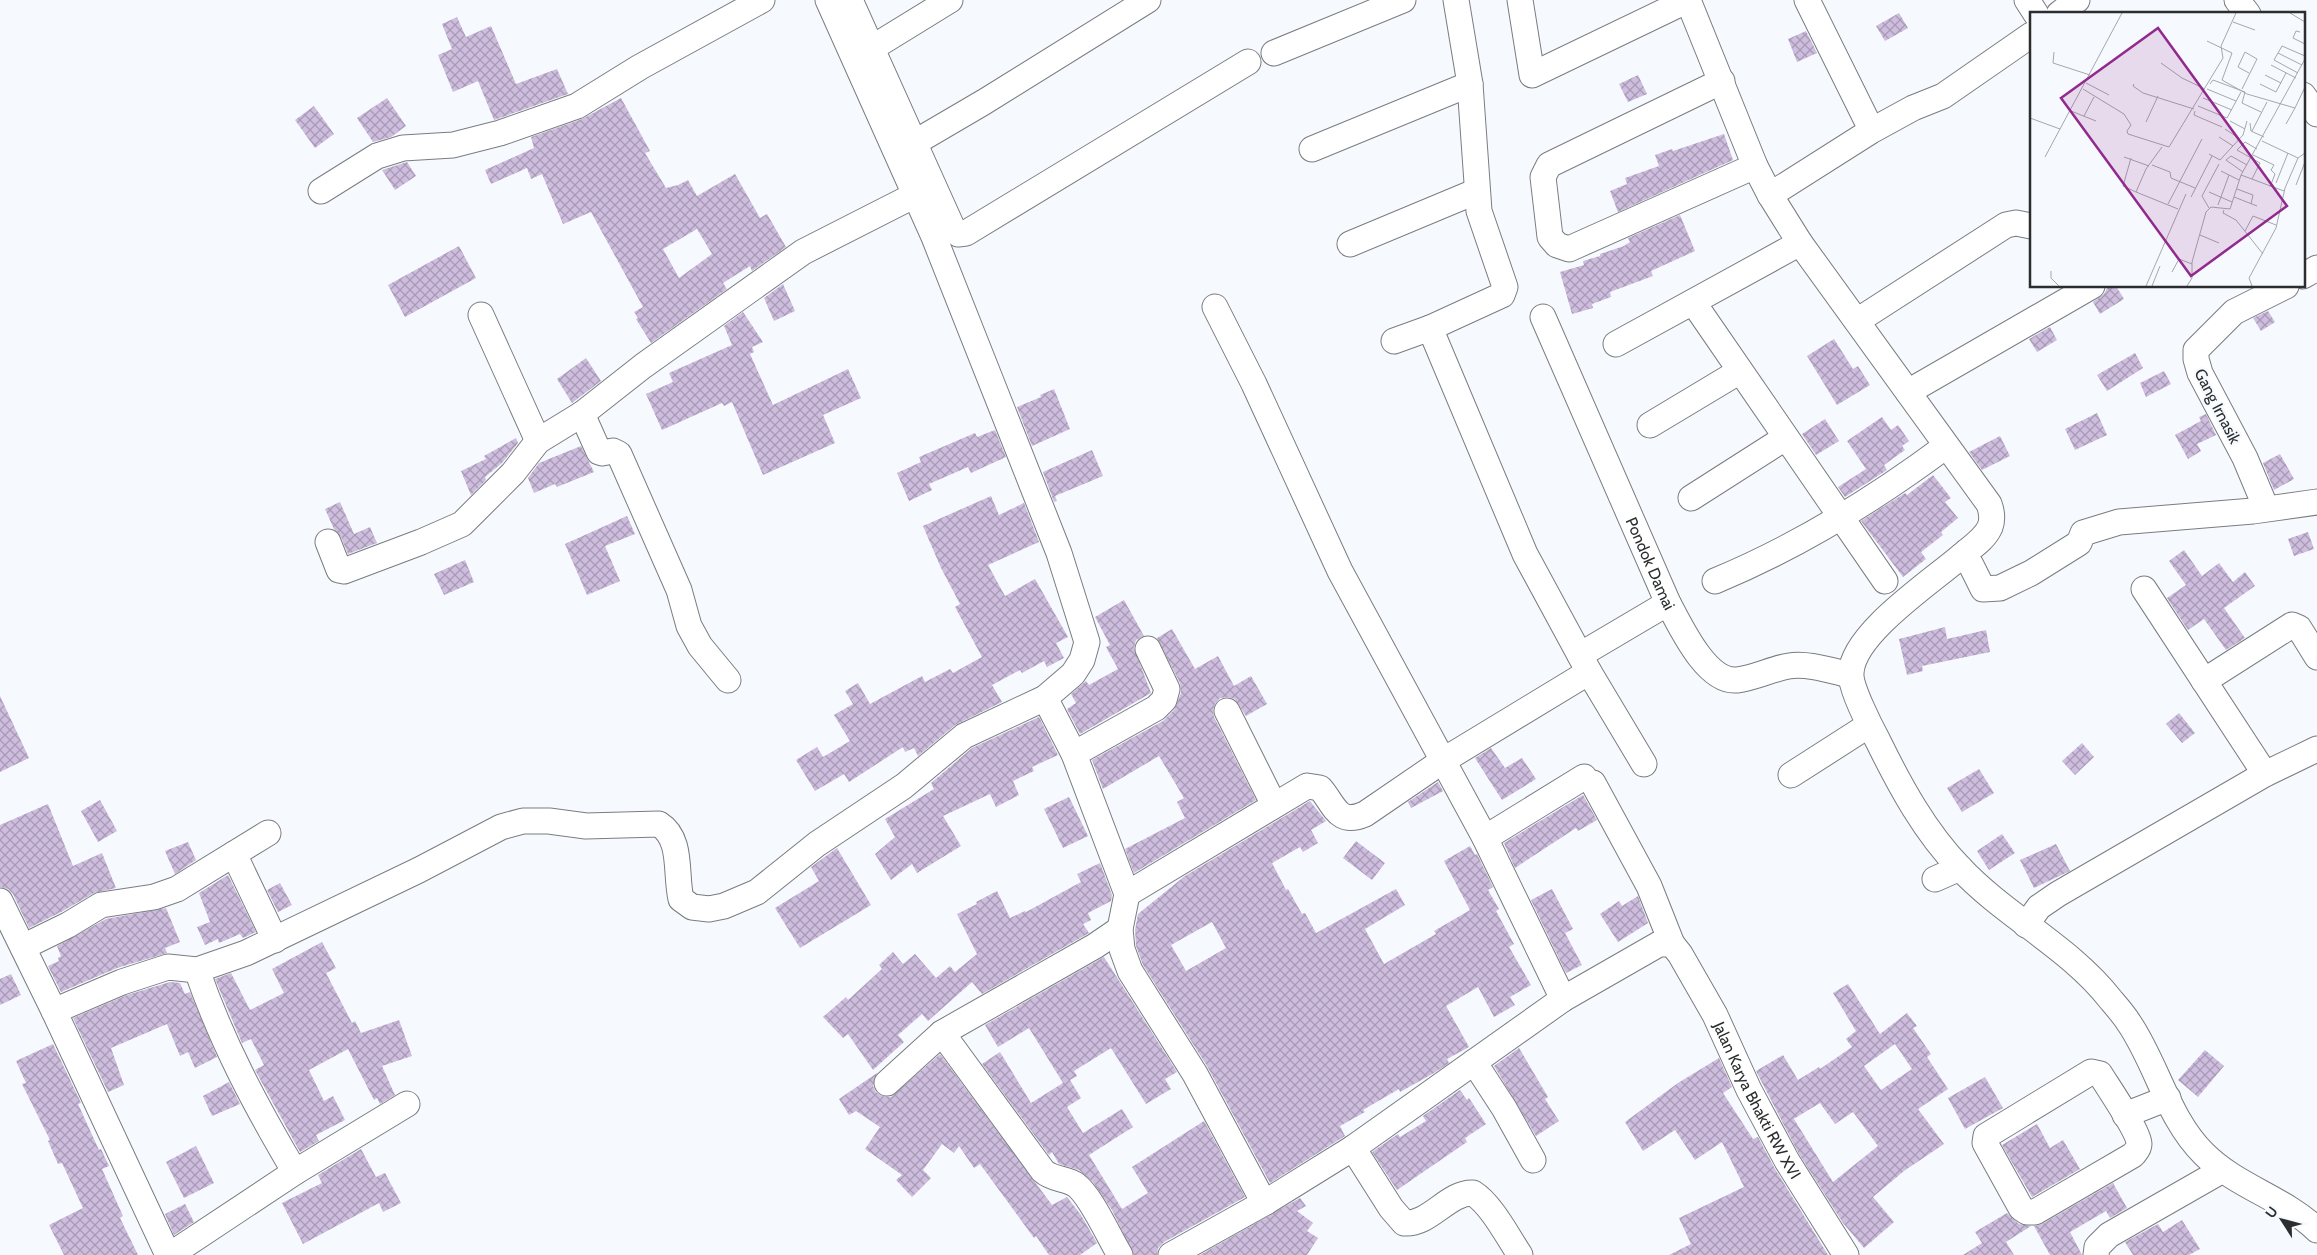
<svg xmlns="http://www.w3.org/2000/svg" width="2317" height="1255" viewBox="0 0 2317 1255" font-family="Cabin,sans-serif">
	<style>
		.building { fill: url(#building-cross-hatch); fill-rule: evenodd }
		.lines { fill: none; stroke-linecap: round; stroke-linejoin: round }
		.minor-casing { stroke: #797d80; stroke-width: 27 }
		.minor { stroke: #fff; stroke-width: 25 }
		.labels { text-anchor: middle; stroke-width: 4.5; stroke-linejoin: round; paint-order: stroke }
		.street-label { font-size: 16px; fill: #2b2d2e; stroke: #f6fafe }
		.inset-road { fill: none; stroke: #a5a8ab; stroke-width: 1 }
		.view { fill: #922a8e; fill-opacity: 0.15; stroke: #922a8e; stroke-width: 2.5 }
		.inset-edge { fill: none; stroke: #2b2d2e; stroke-width: 2.5 }
	</style>
	<defs>
		<pattern id="building-cross-hatch" width="8" height="8" patternUnits="userSpaceOnUse" patternTransform="scale(1.25)"><rect width="8" height="8" fill="#cebdde"/><path d="M0 0l8 8M0 8l8-8" fill="none" stroke="#a79ab4"/></pattern>
	</defs>
	<rect width="100%" height="100%" fill="#f6fafe"/>
	<path class="building" d="M1899,13l9,15 -23,13 -9,-15z
		M457,17l9,20 25,-11 25,58 41,-15 11,25 -74,26 -16,-39 -25,11 -15,-37 14,-6 -10,-25z
		M1806,31l11,22 -20,9 -9,-23z
		M1638,75l9,19 -19,8 -9,-18z
		M387,98l19,28 -15,11 -18,5 -16,-24z
		M621,98l29,53 -5,2 21,35 12,-3 10,-5 9,16 38,-22 25,44 7,-4 19,33 -34,24 -2,-5 -27,17 4,6 -76,54 -15,-24 2,-1 -4,-6 9,-5 -52,-95 -28,12 -21,-50 -11,5 -4,-11 -36,16 -6,-14 49,-22 -3,-11 51,-18zM697,229l15,25 -33,24 -16,-29z
		M314,106l20,28 -19,14 -20,-28z
		M1724,134l9,26 -115,52 -8,-21 17,-7 -2,-6 34,-12 -4,-11 17,-6 1,2z
		M407,162l9,14 -21,14 -13,-20z
		M1680,215l15,36 -44,20 2,5 -43,16 1,5 -19,7 1,4 -21,6 -12,-42 24,-7 -1,-4 17,-5v-2l24,-8 6,-4 -2,-4z
		M459,246l17,32 -71,39 -17,-32z
		M783,284l12,27 -21,10 -10,-23z
		M2108,286h8l8,13 -24,15 -7,-12 11,-8z
		M2268,311l7,11 -14,9 -8,-13z
		M743,312l20,30 -11,5 2,5 -4,2 23,51 75,-36 13,29 -38,17 12,28 -72,32 -31,-73 -8,4 -2,-3 -60,27 -16,-36 27,-12 -4,-9 63,-28 -8,-19z
		M2050,327l7,13 -20,12 -8,-13z
		M1834,339l19,30 5,-3 12,19 -33,20 -30,-49z
		M2135,353l8,15 -36,23 -10,-16z
		M586,358l15,23 -29,22 -15,-24z
		M2164,371l7,13 -25,13 -6,-14z
		M1054,389l16,40 -38,17 -15,-39 24,-10 -1,-2z
		M2097,413l10,22 -32,15 -10,-21z
		M2206,414l10,21 -19,9 4,7 -13,8 -13,-24 26,-14 -2,-4z
		M1882,417l9,13 7,-5 11,16 -7,5 3,4 -21,15 3,5 -42,27 -7,-10 28,-18 -19,-28z
		M1825,419l14,22 -23,14 -14,-21z
		M995,430l11,27 -35,16 -3,-6 -39,17 3,6 -23,11 -12,-28 24,-11 -2,-5 56,-24 2,4z
		M2000,436l10,20 -28,14 -13,-18z
		M516,438l2,5 -16,20 -17,14 1,3 -15,15 -10,-24 25,-12 -2,-3z
		M581,446l13,26 -37,15 -2,-3 -21,9 -6,-15 11,-15z
		M1092,450l11,26 -48,20 2,5 -3,1 -11,-30z
		M2280,454l14,25 -20,11 -11,-27z
		M1933,475l18,23 -6,4 13,16 -17,14 2,3 -22,17 5,7 -23,18 -42,-56 44,-28 2,2z
		M991,496l8,19 25,-12 15,39 -51,23 17,31 30,-17 33,58 -12,6 8,15 -17,9 -3,-6 -22,12 -2,-3 -28,15 10,17 -47,23 -37,31 -4,-8 -9,4 -2,-5 -54,35 -5,-8 -29,17 -19,-31 21,-13 6,10 27,-16 -16,-26 19,-11 -8,-13 13,-8 12,21 52,-28 3,6 25,-13 3,4 29,-16 -27,-50 5,-3 -19,-36 -18,-42z
		M340,502l14,32 16,-7 7,16 -29,11 -7,-17 -7,-8 -9,-20z
		M627,516l8,18 -30,12 15,35 -33,14 -22,-51z
		M2308,532l6,17 -20,7 -6,-17z
		M2184,550l18,26 17,-13 14,19 12,-10 10,14 -31,22 21,30 -19,12 -22,-31 -16,11 -21,-32 19,-13 -17,-24z
		M465,560l9,22 -30,13 -10,-21z
		M1124,600l20,36 -8,4 -2,8 17,45 -71,41 -13,-25 9,-6 -5,-9 15,-13 3,4 29,-16 -12,-22 4,-2 -15,-28z
		M1945,627l2,12 39,-9 4,22 -68,14 1,5 -16,4 -8,-36z
		M1172,629l23,40 23,-13 16,30 17,-10 16,28 -21,12 -11,-17 -8,-2 -7,1 -5,6 -2,6 1,7 42,83 -122,73 -9,-24 60,-31 -8,-16 7,-4 -25,-42 -56,33 -11,-29 71,-39 11,-11 7,-17 -1,-10 -23,-45z
		M0,696l29,62 -29,14z
		M2179,713l16,20 -13,10 -16,-19z
		M1039,717l19,38 -26,12 2,4 -21,10 6,14 -23,12 -6,-13 -47,22 18,30 -44,27 -5,-9 -21,16 -16,-26 20,-17 -10,-18 49,-30 -3,-6 41,-35z
		M2082,743l12,14 -19,18 -13,-14z
		M1491,748l14,20 17,-10 14,21 -34,21 -27,-42z
		M1979,769l15,24 -32,19 -15,-24z
		M1438,782l5,9 -32,17 -3,-6z
		M1583,795l14,25 -19,11 -2,-3 -61,40 -11,-25z
		M1069,797l19,39 -25,12 -19,-39z
		M100,800l17,31 -19,11 -17,-31z
		M1310,801l16,20 -15,9 7,13 -15,9 -3,-5 -28,16 14,27 2,-1 14,25 3,-1 11,20 80,-44 9,16 -40,24 19,35 52,-30 -2,-3 36,-21 -26,-49 26,-15 5,9 2,-1 16,33 -5,3 11,19 -3,2 18,33 -5,3 22,38 -21,12 5,8 -21,12 -16,-30 -32,19 23,41 -22,12 2,4 -15,10 -34,19 -1,-3 -36,21 2,2 -25,14 5,10 -75,47 -63,-117 -64,-101 -7,-19 -1,-16 3,-16 47,-38zM1212,922l14,26 -40,23 -15,-26z
		M48,804l25,62 29,-13 14,35 -22,5 -33,19 -32,16 -16,-34 -5,-5 -8,-2v-62z
		M2002,834l13,19 -26,17 -12,-19z
		M1356,841l29,22 -13,17 -29,-22z
		M188,842l8,18 -21,14 -10,-23z
		M2056,844l14,27 -36,17 -14,-28z
		M837,848l34,57 -71,43 -25,-40 44,-27 -8,-14z
		M1100,863l12,32 -1,6 -23,12 3,7 -8,4 6,9 -107,61 -10,-12 -44,39 -6,-7 -24,21 6,7 -31,28 -25,-36 -5,4 -20,-21 23,-20 2,3 34,-31 -3,-4 14,-13 10,12 12,-10 21,24 14,-12 5,6 22,-18 -20,-40 20,-10 -1,-2 21,-11 13,27 15,-7 1,1 55,-30 -4,-8z
		M228,875l28,57 -13,6 -3,-4 -21,9 -1,-4 -13,6 -8,-18 13,-5 -11,-29z
		M280,883l12,22 -14,7 -11,-22z
		M1552,889l21,40 -8,4 17,32 -16,8 -35,-73z
		M1638,896l10,27 -30,19 -18,-28 19,-13 3,5z
		M166,908l14,34 -15,6 2,5 -50,15 -56,24 -13,-26 11,-5 -1,-3 3,-2 -4,-10 49,-27z
		M322,942l14,26 -10,5 26,50 3,-2 6,12 38,-13 13,36 -30,10 13,29 -15,9 -3,-6 -3,2 -26,-51 -39,21 15,31 9,-5 12,24 -29,15 3,6 -19,11 -45,-82 9,-5 -13,-26 -9,4 -27,-64 16,-6 19,37 34,-17 -12,-24z
		M1104,957l73,115 -12,7 6,10 -25,15 -35,-56 -37,23 3,5 -7,4 11,18 -14,9 16,26 39,-24 11,18 -44,28 33,54 26,-16 -16,-26 72,-46 41,76 -81,45 -6,6 -1,7h-23l-22,-45 -19,-28 -14,-12 -20,-6 -7,-12 -3,3 -67,-91 18,-12 31,51 32,-20 -34,-55 -31,19 -13,-22z
		M11,974l10,21 -21,10v-26z
		M170,982l10,1 5,11 5,-2 27,65 -22,11 -7,-16 -8,4 -13,-32 -56,24 13,37 -16,7 -35,-74 54,-23z
		M1848,984l32,50 27,-21 10,13 -4,2 18,26 -4,3 21,32 -30,20 26,35 -40,27 -31,26 21,25 -30,26 -21,-25 -44,-69 -43,-83 27,-16 15,25 21,-13 1,2 32,-22 -6,-8 10,-8 -23,-38zM1895,1044l17,25 -31,21 -17,-24zM1820,1103l15,21 18,-12 25,34 -45,36 -39,-63 -2,1z
		M53,1044l28,59 -3,1 21,46 2,-1 8,17 -7,3 21,47 -3,2 18,37h-74l-15,-30 34,-17 -21,-45 -4,1 -10,-23 2,-1 -28,-56 4,-1 -10,-22z
		M1519,1048l29,49 -3,2 14,22 -23,15 -42,-70z
		M2205,1050l19,16 -26,31 -20,-17z
		M940,1054l112,151 15,-8 14,18 16,28 -17,12h-31l-13,-19 -2,2 -54,-74 -6,4 -15,-22 -5,7 -12,-9 -19,26 8,8 -19,19 -16,-17 6,-5 -37,-26 15,-22 -24,-16 -7,4 -10,-16 38,-26 -4,13 3,6 6,4 9,1z
		M1719,1058l13,29 -9,6 30,46 5,-2 17,32 53,86h-159l22,-11 -12,-26 65,-31 -22,-45 -27,18 -20,-30 -32,21 -18,-29 53,-39z
		M1985,1077l18,31 -38,21 -17,-31z
		M229,1082l11,22 -28,12 -9,-20z
		M1460,1090l7,10 2,-2 17,26 -21,14 2,4 -70,48 -25,-38 26,-18 2,3 26,-16 -3,-5z
		M2037,1124l13,24 13,-8 17,29 -48,28 -30,-52z
		M196,1146l18,37 -30,15 -18,-36z
		M361,1149l15,28 9,-4 16,30 -18,9 -4,-9 -76,41 -21,-41 40,-20 -4,-8z
		M2113,1183l14,25 -17,10 -4,-7 -36,21 12,23h-32l-16,-29 8,-2z
		M1300,1198l6,8 -9,5 16,12 -6,8 11,7 -11,17h-107z
		M185,1204l9,18 -20,13 -9,-21z
		M2007,1213l12,11 12,2 -25,16 8,13h-51l19,-12 -7,-11z
		M2182,1220l18,29 -11,6h-56l-8,-13 33,-18 5,8z"/>
	<g class="lines">
		<g class="minor-casing">
			<g id="minor">
				<path d="M850,0l103,229 5,5 8,-1 282,-171"/>
				<path d="M1520,0l12,75 156,-75"/>
				<path d="M1688,0l67,166 15,29 30,48 189,261c3,8 4,15 1,23 -5,11 -15,18 -24,25 -30,27 -113,80 -115,121 -1,14 20,55 27,68 22,45 47,91 82,127 46,49 110,79 151,132 6,7 13,15 18,23 28,41 39,96 75,131 33,33 80,44 113,76"/>
				<path d="M1807,0l62,125"/>
				<path d="M2027,0l9,14"/>
				<path d="M2237,0l11,14"/>
				<path d="M2059,14l18,-14"/>
				<path d="M872,48l78,-48"/>
				<path d="M1274,53l129,-53"/>
				<path d="M1722,81l-173,84 -6,12 7,60 7,8 12,4 186,-83"/>
				<path d="M2303,95l14,19"/>
				<path d="M914,143l70,-41 164,-102"/>
				<path d="M1312,149l158,-65"/>
				<path d="M321,191l56,-35 26,-8 50,-3 47,-12 77,-27 63,-39 122,-67"/>
				<path d="M1770,195l101,-64 42,-23 30,-12 88,-61"/>
				<path d="M1350,244l127,-53"/>
				<path d="M2303,276l14,-8"/>
				<path d="M1693,302l192,279"/>
				<path d="M1215,307l39,77 86,187 145,267 78,161"/>
				<path d="M481,315l57,126"/>
				<path id="s1" d="M1543,317l125,286c12,22 38,80 69,77 18,-2 34,-11 52,-14 19,-3 43,5 61,9"/>
				<path d="M1857,321l149,-96 10,-2 15,3"/>
				<path d="M1430,328l95,226 64,118 55,92"/>
				<path d="M1394,341l36,-13 72,-33 3,-8 -26,-76 -9,-127 -14,-84"/>
				<path d="M1616,344l184,-101"/>
				<path d="M1908,392l184,-106"/>
				<path d="M582,414l17,38 3,1 11,-2 6,3 60,136 10,36 11,20 28,34"/>
				<path d="M1650,425l90,-54"/>
				<path d="M1691,498l94,-60"/>
				<path d="M2266,508l-21,-50 -45,-85 -4,-14v-9l38,-38 52,-26"/>
				<path d="M328,542l11,28 5,1 77,-29 41,-18 51,-51 25,-32 44,-27 61,-48 160,-114 112,-57"/>
				<path d="M1963,555l8,10 12,24 17,-1 31,-15 48,-30 4,-10 36,-11 134,-11 64,-9"/>
				<path d="M1715,581c82,-34 160,-82 231,-135"/>
				<path d="M2144,589l121,185"/>
				<path d="M1580,655l88,-52"/>
				<path d="M2204,681l88,-56 7,3 18,29"/>
				<path d="M1045,698l29,56 53,140 -7,35 2,20 8,22 65,103 67,125 4,3 87,-54 210,-149 96,-55h13"/>
				<path d="M1227,711l47,94"/>
				<path d="M1074,754l82,-46 8,-8 3,-11 -19,-40"/>
				<path d="M1791,775l78,-50"/>
				<path id="s2" d="M1593,783l56,103 23,58 8,10 35,61 34,75 38,71 59,94"/>
				<path d="M1485,838l99,-61"/>
				<path d="M234,854l41,86"/>
				<path d="M1935,879l25,-11"/>
				<path d="M1127,894l180,-108 13,2c15,17 17,38 45,26l79,-54 145,-88"/>
				<path d="M0,901l54,110 114,244"/>
				<path d="M2026,925l13,-18 19,-13 207,-120 52,-25"/>
				<path d="M23,947l45,-22 33,-20 53,-8 23,-8 91,-56"/>
				<path d="M197,970c24,71 60,138 98,202"/>
				<path d="M54,1011l68,-29 46,-15 29,3 49,-17 173,-83 82,-43 22,-6h26l37,5 73,-2c24,15 16,50 22,75l11,8 17,2 15,-3 33,-14 60,-48 87,-58 60,-50 81,-38 28,-24 9,-14 5,-18 -28,-89 -125,-316 -106,-237"/>
				<path d="M942,1033l101,138c10,9 23,7 33,14 15,11 33,52 44,70"/>
				<path d="M1474,1062l30,46 29,52"/>
				<path d="M2091,1072l9,2c8,13 39,58 39,70 0,5 -3,7 -6,11l-98,57h-8l-6,-4 -36,-65 1,-7z"/>
				<path d="M887,1083l55,-50 153,-87 25,-17"/>
				<path d="M2125,1115l43,-17"/>
				<path d="M1353,1148l38,60 13,15c26,2 44,-31 69,-30 18,11 35,44 47,62"/>
				<path d="M170,1255l125,-83 112,-68"/>
				<path d="M1171,1255l95,-53"/>
				<path d="M2096,1255l1,-8 12,-12 112,-64"/>
			</g>
		</g>
		<use href="#minor" class="minor"/>
	</g>
	<g class="labels">
		<g class="street-label">
			<text transform="translate(2218 406) rotate(63)" y="6">Gang Irnasik</text>
			<text dy="6" stroke="none"><textPath href="#s1" startOffset="269">Pondok Damai</textPath></text>
			<text dy="6" stroke="none"><textPath href="#s2" startOffset="358">Jalan Karya Bhakti RW XVI</textPath></text>
		</g>
	</g>
	<g transform="translate(2030 12)">
		<rect width="275" height="275" fill="#f6fafe"/>
		<path class="inset-road" d="M260,1l15,9M203,10l22,8M270,20l-4,-1 -3,7 12,6M177,29l25,12 -10,27 25,14 48,14 10,-21M24,40l-1,11 37,12M248,41l24,12M131,51l21,15 23,11M241,53l25,13M268,61l-24,-13 8,-14 23,10M235,63l16,8M56,71l23,12M104,72l-1,2 10,7 51,16M180,72l3,-4 32,12 -3,11 19,9M230,72l16,8 10,-19M53,77l41,25 7,11 -4,6 1,3 41,13 54,-89 -2,-12 15,-33M177,77l29,12M212,77l15,-30 -12,-7 -7,15 11,6M173,86l29,12M168,94l29,12 14,-26M41,99l25,10M165,99l-1,4 28,12M54,104l10,-19M0,106l30,11M200,109l15,8M116,110l12,-26M220,111l1,8 13,6M256,112l9,-16M195,117l15,10M222,119l15,-29M189,125l14,9M232,129l36,17 7,-5M132,135l-16,22 -10,23 42,17M179,142l11,6 23,-25 4,-14M223,143l21,10 -3,5 4,4 -5,13M15,145l77,-144M94,145l25,9M101,146l-8,28 13,6M122,153l18,7 1,6 24,10M191,159l18,9M213,160l-17,-12 5,-4 16,9M211,163l43,16M222,167l8,-16 -23,-13 8,-8 12,7M246,171l12,-30M266,173l9,-23M207,177l16,6 -2,9M179,180l23,10M161,185l21,-41M204,185l23,9M138,192l34,-65M188,193l11,-30M179,196l-7,-12 17,-32M194,198l-1,3 13,7 27,34M215,219l8,-15 23,9M170,223l19,8M21,259v7l8,8M142,260l7,-13 13,5M116,274l40,-92M122,274l8,-20M157,274l5,-8v-16l14,-50 5,-5 19,2 11,-34 64,-116M222,274l-3,-8 27,-50 9,-40 13,-30"/>
		<path class="view" d="M128,16l129,178 -96,70 -130,-178z"/>
		<rect width="275" height="275" class="inset-edge"/>
	</g>
	<g transform="translate(2282 1220) rotate(306)" stroke="#f6fafe" stroke-width="4" paint-order="stroke">
	<path d="M0-4L9 19L0 12L-9 19Z" fill="#2b2d2e"/>
	<text y="-8" font-size="14" font-weight="bold" text-anchor="middle" fill="#2b2d2e">U</text>
	</g>
</svg>
